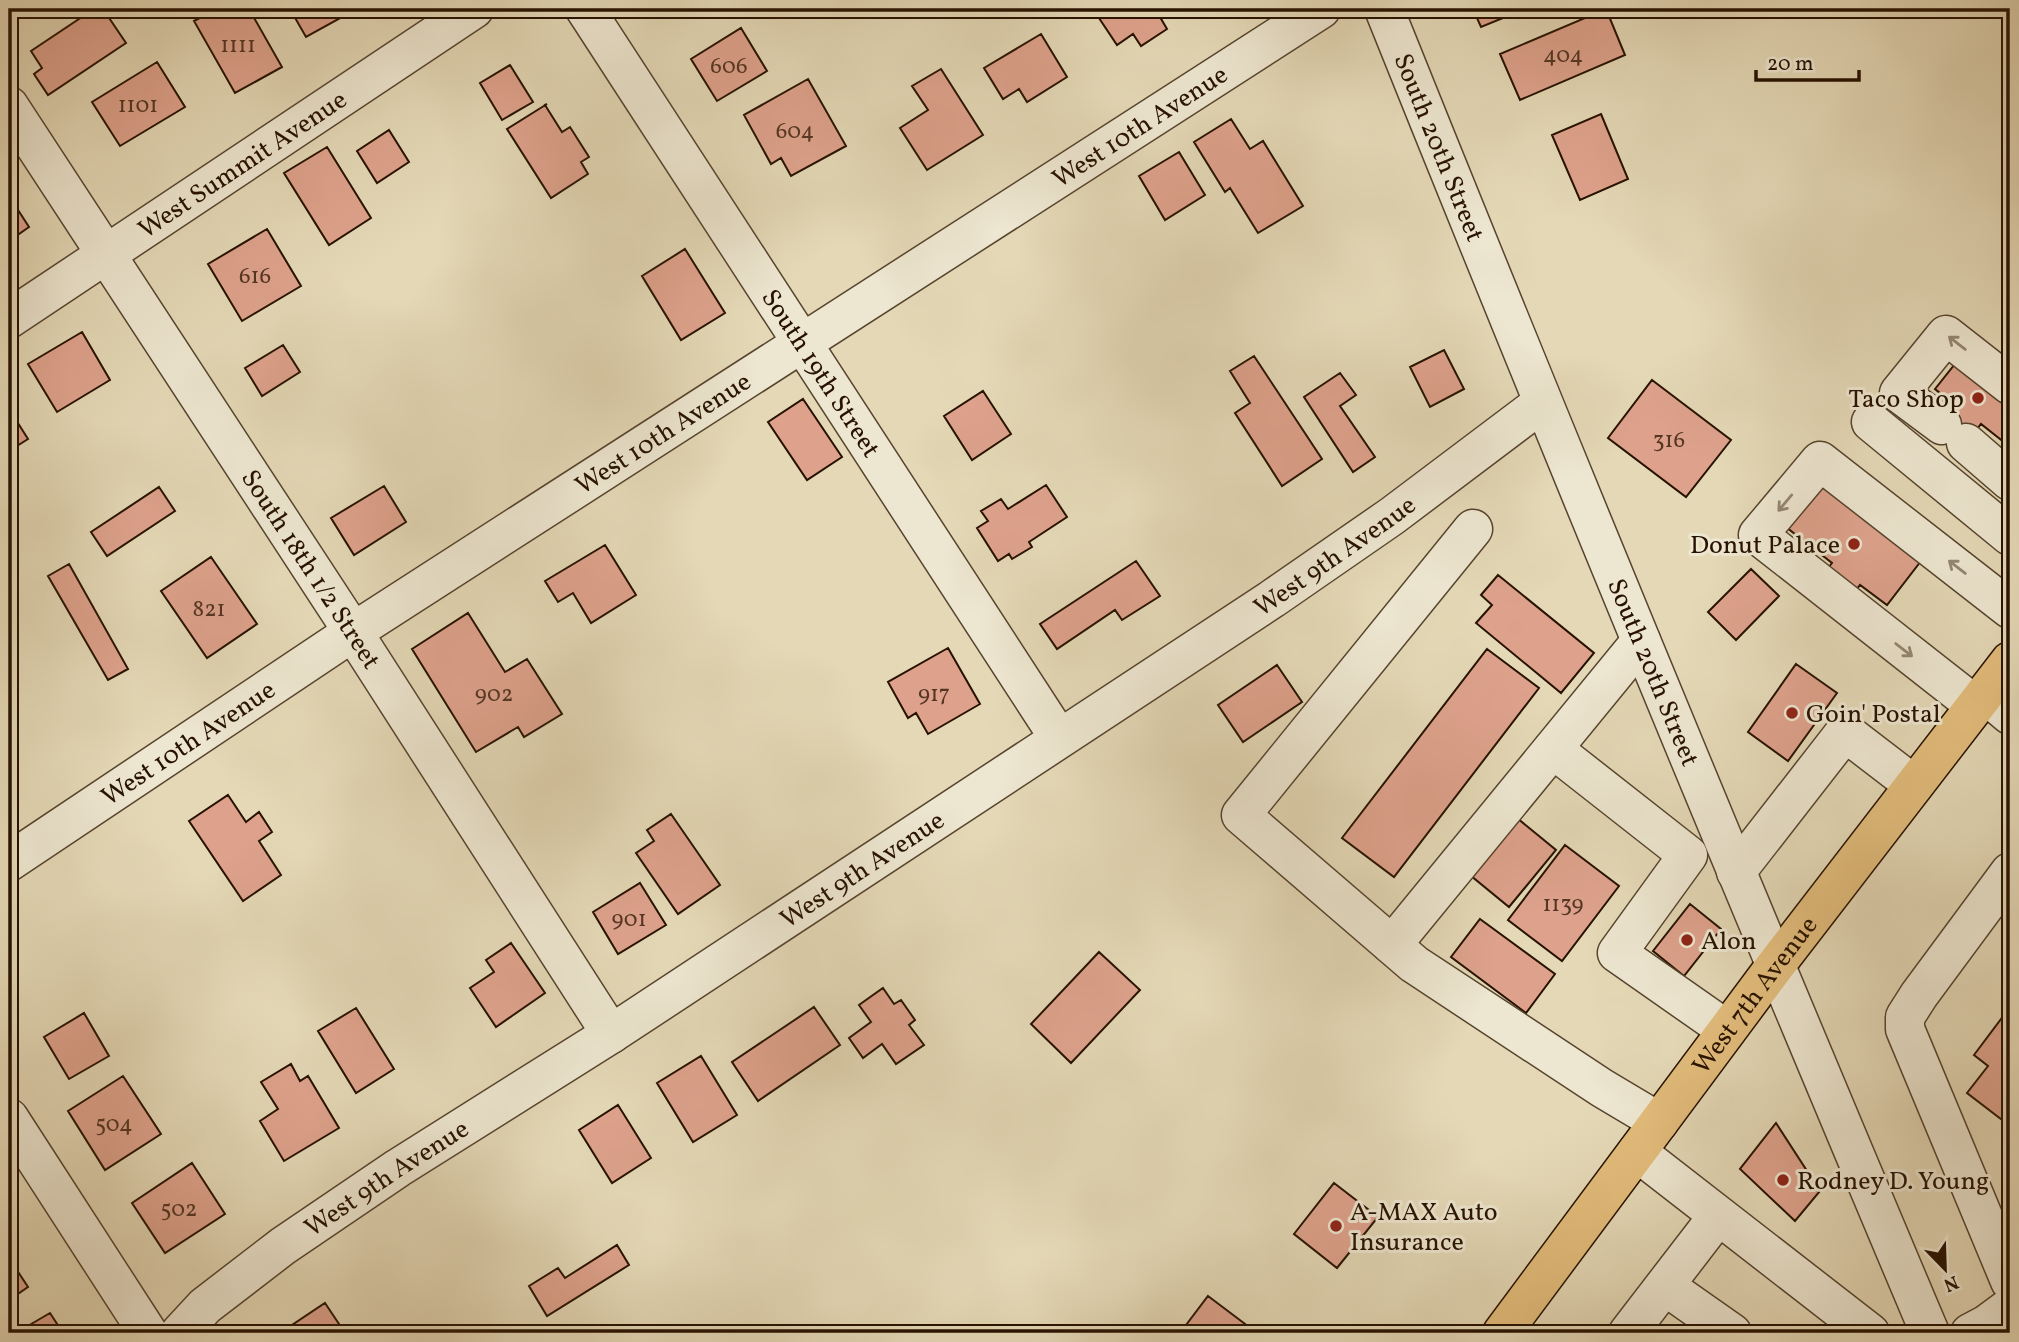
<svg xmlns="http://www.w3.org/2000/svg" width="2019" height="1342" viewBox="0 0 2019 1342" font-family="Vollkorn,serif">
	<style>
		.building { fill: #dea28c; stroke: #271201; stroke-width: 2 }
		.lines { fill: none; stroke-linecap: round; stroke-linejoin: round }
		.minor-casing { stroke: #56442e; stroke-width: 41 }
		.major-casing { stroke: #271201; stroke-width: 41 }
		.minor { stroke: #ede6d0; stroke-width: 38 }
		.major { stroke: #e2bc7b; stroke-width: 38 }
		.oneway { stroke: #948773 }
		.poi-dot { fill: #8f2418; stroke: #ede6d0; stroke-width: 2.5 }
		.labels { text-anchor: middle; stroke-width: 6; stroke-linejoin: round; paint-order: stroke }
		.number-label { font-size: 23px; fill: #553624 }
		.street-label { font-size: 26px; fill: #271201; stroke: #ede6d0 }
		.poi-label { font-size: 26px; fill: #271201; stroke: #ede6d0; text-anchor: start }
	</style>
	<rect width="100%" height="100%" fill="#e4d8b6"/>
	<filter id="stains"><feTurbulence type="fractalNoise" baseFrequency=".00286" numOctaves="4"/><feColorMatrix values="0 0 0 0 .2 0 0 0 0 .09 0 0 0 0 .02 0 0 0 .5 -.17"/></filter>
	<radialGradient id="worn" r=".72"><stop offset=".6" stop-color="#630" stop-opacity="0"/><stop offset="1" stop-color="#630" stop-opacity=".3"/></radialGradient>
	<path class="building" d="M94,9h9l23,34 -78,52 -14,-21 8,-6 -11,-17z
		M216,9h33l33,58 -47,26 -41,-72z
		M290,9h61l2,2 -47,26z
		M1093,9h80l-13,8 7,12 -26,17 -8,-12 -16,11z
		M1473,9h52l-44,18z
		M1606,9l19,46 -105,45 -20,-46z
		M741,28l26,43 -50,30 -26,-42z
		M1041,34l26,43 -40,25 -8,-13 -16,10 -19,-31z
		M157,62l28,45 -65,39 -28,-44z
		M510,65l23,37 -31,18 -22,-37z
		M941,69l42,66 -56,35 -27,-42 28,-18 -16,-24z
		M808,79l38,67 -55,30 -10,-18 -10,6 -27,-49z
		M547,104l-2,1 17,27 8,-5 19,30 -8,5 7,12 -37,24 -44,-69z
		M1601,114l27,65 -48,21 -28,-65z
		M1231,119l19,30 13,-8 40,65 -45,27 -28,-45 -5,4 -31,-50z
		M389,130l20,32 -32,21 -20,-32z
		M327,147l44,71 -42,27 -45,-72z
		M1179,152l26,43 -40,25 -26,-44z
		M9,196l20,31 -20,14z
		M267,229l34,57 -59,35 -34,-57z
		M685,249l40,64 -44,27 -39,-64z
		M82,332l28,48 -53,32 -29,-48z
		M283,345l17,27 -38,24 -17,-28z
		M1444,350l20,39 -34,18 -20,-40z
		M1963,354l47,36v57l-29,-23 -19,24 -23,-19 18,-22 -22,-18z
		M1254,356l68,103 -40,27 -47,-73 15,-10 -20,-32z
		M1340,373l16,22 -16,11 35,51 -22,15 -49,-75z
		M1652,380l79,60 -45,57 -78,-59z
		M983,391l28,43 -39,26 -28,-44z
		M803,399l39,58 -35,23 -39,-58z
		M9,409l19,30 -19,12z
		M1820,484l101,77 -34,44 -27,-20 -4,5 -28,-22 4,-5 -46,-36z
		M1046,485l21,32 -38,25 3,5 -20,12 -3,-5 -11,7 -21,-33 11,-7 -7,-10 20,-12 7,10z
		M384,486l22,36 -52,33 -23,-37z
		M159,487l16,24 -68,45 -16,-24z
		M605,545l31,50 -45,28 -18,-30 -15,9 -13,-21z
		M211,557l46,67 -50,34 -46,-67z
		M1136,561l24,35 -38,24 -7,-10 -58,39 -17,-25z
		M69,564l59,105 -20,11 -60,-104z
		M1751,569l28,27 -43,44 -28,-28z
		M1498,575l96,78 -33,40 -85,-70 16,-18 -11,-10z
		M468,613l37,59 22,-13 35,55 -38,23 -6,-10 -42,25 -64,-103z
		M948,648l32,56 -52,30 -12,-21 -8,5 -20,-36z
		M1487,649l52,39 -145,189 -52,-39z
		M1796,664l41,29 -49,68 -40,-29z
		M1277,665l25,37 -59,40 -25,-37z
		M228,795l18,27 13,-10 13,20 -13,9 22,34 -38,26 -54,-80z
		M671,814l49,71 -42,29 -42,-61 18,-12 -7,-11z
		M1517,818l39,32 -47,57 -39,-32z
		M1565,845l54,41 -57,75 -54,-41z
		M640,883l26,42 -48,29 -25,-42z
		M1690,904l31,25 -37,47 -31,-25z
		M1480,919l75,55 -29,39 -75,-56z
		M511,943l34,50 -49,34 -26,-39 24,-16 -8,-12z
		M1099,952l41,38 -69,73 -40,-39z
		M883,988l11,16 7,-4 14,20 -6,5 15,20 -28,19 -14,-20 -19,14 -14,-20 22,-16 -12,-17z
		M814,1007l26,38 -82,56 -26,-39z
		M2010,1007v119l-43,-33 21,-27 -14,-11z
		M356,1008l38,61 -38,24 -38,-62z
		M84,1013l25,43 -40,23 -25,-42z
		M701,1056l36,59 -44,27 -36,-59z
		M291,1064l9,17 8,-5 31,52 -55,33 -24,-40 18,-12 -17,-27z
		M123,1076l38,58 -56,36 -37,-59z
		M618,1105l33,53 -39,25 -33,-53z
		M1776,1123l44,68 -25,30 -55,-52z
		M192,1163l33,51 -60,39 -33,-50z
		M1334,1183l44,34 -41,51 -43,-34z
		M617,1245l12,20 -82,51 -18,-30 29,-18 7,10z
		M9,1258l19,29 -19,13z
		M1208,1296l49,37h-77z
		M325,1303l20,30h-65z
		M50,1313l13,20h-47z"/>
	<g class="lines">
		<g class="minor-casing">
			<g id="minor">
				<path id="s1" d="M585,9l474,729"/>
				<path id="s2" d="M1384,9c178,443 360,884 546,1324"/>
				<path id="s3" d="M9,106l344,526 258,402"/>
				<path id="s4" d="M9,319l465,-310"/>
				<path d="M1871,422l139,114"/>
				<path d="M1942,425l-43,-32 47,-58 64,50"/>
				<path d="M1966,443l44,38"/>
				<path d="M1473,529l-232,286 173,149 188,124 57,34"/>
				<path d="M1985,694l25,21"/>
				<path d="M1976,706l-218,-171 62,-74 190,148"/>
				<path d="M1553,749l135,106 -71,98 110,77"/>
				<path id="s5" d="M9,862l344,-230 968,-623"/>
				<path d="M1736,872l109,-140 69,53"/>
				<path d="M2010,872l-91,123 -14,22v12l105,252"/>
				<path d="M1392,945l249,-304"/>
				<path d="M9,1118l139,215"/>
				<path d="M1637,1152l233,181"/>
				<path d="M1665,1286l67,47"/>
				<path id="s6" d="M180,1333l25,-27 78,-60 115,-78 213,-134 661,-435 120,-83 150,-113"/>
				<path d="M1628,1333l90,-117"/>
				<path d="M1970,1333l17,-9 23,-17"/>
			</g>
		</g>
		<g class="major-casing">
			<g id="major">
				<path id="s7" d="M1502,1333l273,-367 235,-305"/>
			</g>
		</g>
		<use href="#minor" class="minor"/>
		<use href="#major" class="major"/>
	</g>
	<defs><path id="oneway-shaft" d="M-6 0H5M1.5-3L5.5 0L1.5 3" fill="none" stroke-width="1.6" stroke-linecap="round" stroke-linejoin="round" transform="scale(1.75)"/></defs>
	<g class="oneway">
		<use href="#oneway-shaft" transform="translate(1957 343) rotate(-142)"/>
		<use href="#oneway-shaft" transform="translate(1785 503) rotate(130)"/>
		<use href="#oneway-shaft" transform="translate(1957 567) rotate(-142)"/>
		<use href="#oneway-shaft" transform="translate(1904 650) rotate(38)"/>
	</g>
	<g class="poi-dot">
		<circle cx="1978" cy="398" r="7"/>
		<circle cx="1854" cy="544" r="7"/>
		<circle cx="1792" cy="713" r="7"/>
		<circle cx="1687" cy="940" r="7"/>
		<circle cx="1783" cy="1180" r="7"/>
		<circle cx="1336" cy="1226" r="7"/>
	</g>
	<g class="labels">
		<g class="number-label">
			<text x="238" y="52">1111</text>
			<text x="1563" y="62">404</text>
			<text x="729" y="73">606</text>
			<text x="138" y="112">1101</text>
			<text x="795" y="138">604</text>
			<text x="255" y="283">616</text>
			<text x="1669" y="447">316</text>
			<text x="209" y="616">821</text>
			<text x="494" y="701">902</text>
			<text x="934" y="701">917</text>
			<text x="1563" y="911">1139</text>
			<text x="629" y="926">901</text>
			<text x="114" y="1131">504</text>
			<text x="179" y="1216">502</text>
		</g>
		<g class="street-label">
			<text dy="9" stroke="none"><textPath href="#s5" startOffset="1349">West 10th Avenue</textPath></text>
			<text dy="9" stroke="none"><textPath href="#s2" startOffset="149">South 20th Street</textPath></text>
			<text dy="9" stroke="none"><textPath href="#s4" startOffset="280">West Summit Avenue</textPath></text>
			<text dy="9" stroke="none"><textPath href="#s1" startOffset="434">South 19th Street</textPath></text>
			<text dy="9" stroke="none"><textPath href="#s5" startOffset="782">West 10th Avenue</textPath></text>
			<text dy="9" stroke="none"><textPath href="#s6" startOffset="1393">West 9th Avenue</textPath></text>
			<text dy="9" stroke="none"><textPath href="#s3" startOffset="553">South 18th 1/2 Street</textPath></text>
			<text dy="9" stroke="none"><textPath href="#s2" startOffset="716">South 20th Street</textPath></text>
			<text dy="9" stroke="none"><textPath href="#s5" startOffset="215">West 10th Avenue</textPath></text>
			<text dy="9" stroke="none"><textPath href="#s6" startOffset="826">West 9th Avenue</textPath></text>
			<text dy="9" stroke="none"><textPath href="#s7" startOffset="422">West 7th Avenue</textPath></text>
			<text dy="9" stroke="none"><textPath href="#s6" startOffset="259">West 9th Avenue</textPath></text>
		</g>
		<g class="poi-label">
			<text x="1964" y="407" text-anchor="end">Taco Shop</text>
			<text x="1840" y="553" text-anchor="end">Donut Palace</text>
			<text x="1806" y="722">Goin' Postal</text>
			<text x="1701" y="949">Alon</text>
			<text x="1797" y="1189">Rodney D. Young</text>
			<text x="1350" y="1220">A-MAX Auto<tspan x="1350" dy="30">Insurance</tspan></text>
		</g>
	</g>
	<rect width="2019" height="1342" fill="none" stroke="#e4d8b6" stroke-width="35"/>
	<rect x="10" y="10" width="1998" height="1321" fill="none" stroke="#271201" stroke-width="3.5"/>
	<rect x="18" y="18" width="1984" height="1307" fill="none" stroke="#271201" stroke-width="2"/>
	<g transform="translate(1945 1269) rotate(157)" stroke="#ede6d0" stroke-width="5" paint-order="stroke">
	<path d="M0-5L12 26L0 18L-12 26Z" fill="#271201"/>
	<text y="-10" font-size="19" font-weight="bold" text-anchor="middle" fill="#271201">N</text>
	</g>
	<path d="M1756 70v10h103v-10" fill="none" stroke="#271201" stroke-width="3.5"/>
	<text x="1767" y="70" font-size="21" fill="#271201" stroke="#ede6d0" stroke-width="5" paint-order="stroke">20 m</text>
	<rect width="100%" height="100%" filter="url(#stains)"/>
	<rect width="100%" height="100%" fill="url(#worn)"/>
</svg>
